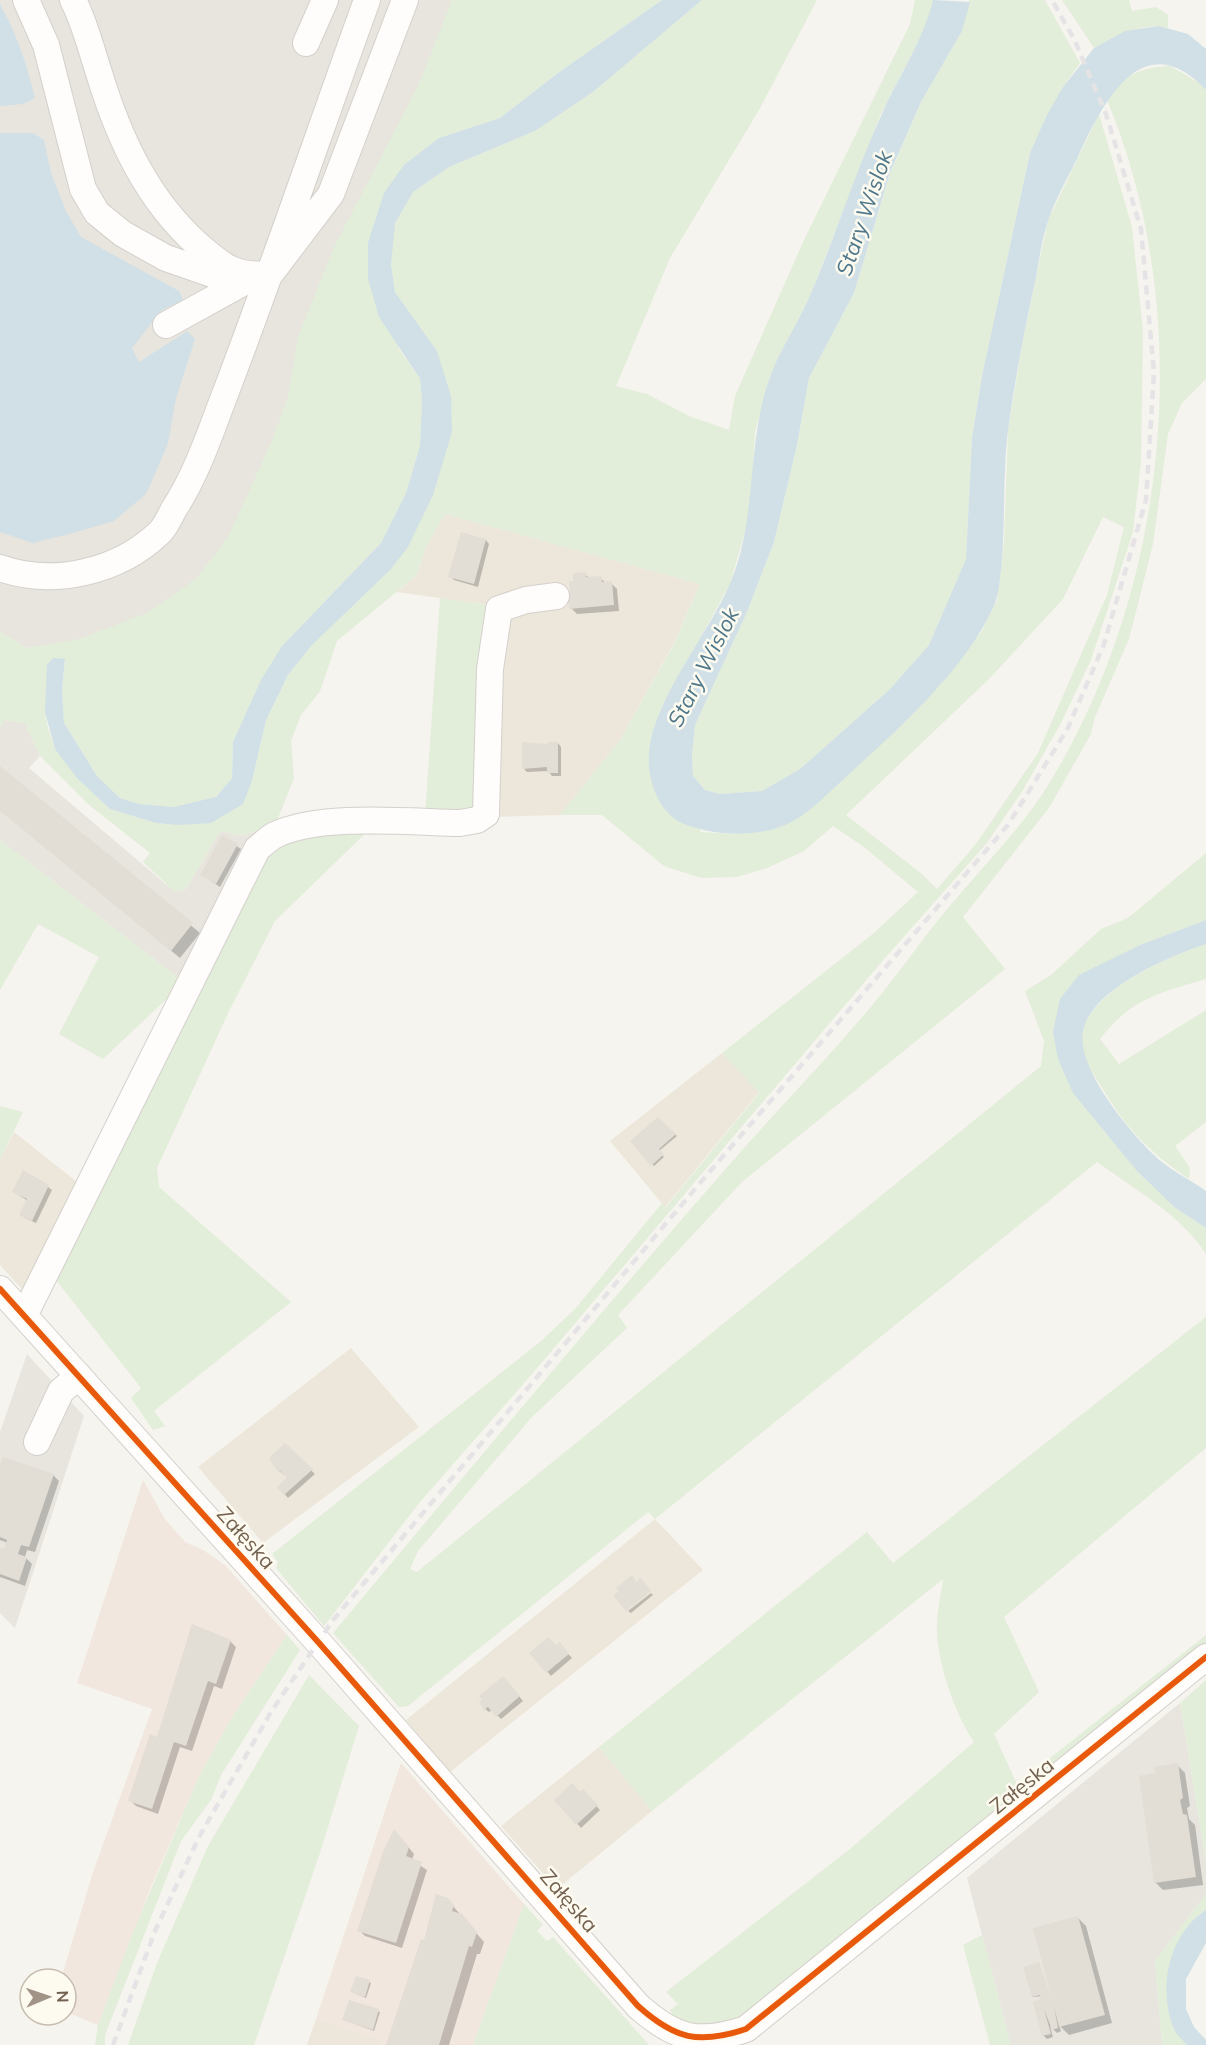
<svg xmlns="http://www.w3.org/2000/svg" width="1206" height="2045" viewBox="0 0 1206 2045" font-family="Mulish,sans-serif">
	<style>
		.residential { fill: #ede7db }
		.commercial { fill: #f1e7de }
		.industrial { fill: #e8e5de }
		.green { fill: #e2edda; fill-rule: evenodd }
		.water { fill: #d0e0e6 }
		.shadow { fill: #0003 }
		.building { fill: #e2ddd5 }
		.lines { fill: none; stroke-linecap: round; stroke-linejoin: round }
		.minor-casing { stroke: #d4d0cb; stroke-width: 28 }
		.minor { stroke: #fefdfc; stroke-width: 26 }
		.rail { stroke: #e5e3e5; stroke-width: 4.5; stroke-dasharray: 9 6; stroke-linecap: butt }
		.cycleway-casing { stroke: #fdfaf0; stroke-width: 10 }
		.cycleway { stroke: #e8590c; stroke-width: 6 }
		.labels { text-anchor: middle; stroke-width: 5; stroke-linejoin: round; paint-order: stroke }
		.street-label { font-size: 21px; fill: #736150; stroke: #fdfaf0 }
		.water-label { font-size: 22px; font-style: italic; fill: #4f788a; stroke: #fdfaf0 }
	</style>
	<rect width="100%" height="100%" fill="#f6f4ee"/>
	<path class="residential" d="M445,514l255,70 -26,59 -54,97 -60,75 -67,2 10,-210 -106,-15 20,-17 9,-28z
		M722,1053l37,39 -94,115 -55,-66z
		M14,1132l67,53 -51,113 -30,-33v-106z
		M351,1348l68,79 -156,116 -65,-76z
		M655,1519l48,51 -254,203 -43,-53z
		M599,1747l53,64 -95,78 -56,-63z
		M316,2019l64,21 -2,5h-71z"/>
	<path class="commercial" d="M143,1480l22,39 20,23 18,8 22,15 62,70 -56,84 -32,57 -49,113 -52,136 -32,-13v-33h-5l32,-107 59,-163 -75,-26z
		M401,1763l123,141 -51,141h-95l1,-5 -63,-21z"/>
	<path class="industrial" d="M0,0h531l-92,138 -197,492 -215,18 -27,-16z
		M4,720l21,3 15,33 -11,12 146,124 11,-3 34,-58 21,5 34,-10 -95,153 -180,-139v-113z
		M27,1354l57,62 -69,212 -15,-15v-181z
		M1180,1703l26,158v33l-51,67 7,84h-151l-44,-167z"/>
	<path class="green" d="M452,0h210l-104,73 -58,45 -61,20 -71,105 31,106 21,30 2,22 -2,45 -14,47 -25,50 -99,103 -49,96 -1,36 -16,19 -23,7 -19,3 -35,-3 -19,-6 -23,-22 -33,-53 -2,-33 3,-30 -20,52 3,16 7,21 55,60 46,14 21,2 75,-44 14,-61 22,-45 24,-30 96,-98 29,-196 -42,-59 -4,-28 4,-41 18,-31 36,-25 86,-36 58,-39 109,-92h115l-58,110 -89,148 -54,128 31,8 42,22 40,14 6,-34 69,-156 106,-216 5,-24h18l-5,22 -48,94 -71,183 -39,77 -15,56 -5,82 -20,70 -70,127 41,121 33,2 49,-8 101,-85 68,-71 30,-39 15,-31 7,-58 4,-112 14,-85 26,-125 51,-106 33,113 11,104 -2,131 -8,70 -42,128 -30,63 -38,67 -36,53 -102,115 -353,416 -112,128 -96,124 -48,-58 2,-6 -6,-8 268,-212 35,-33 87,-106 4,4 93,-114 -37,-40 152,-120 44,-41 -54,-45 -31,-21 -29,25 -37,17 -30,9 -36,1 -37,-12 -62,-51h-42l60,-75 54,-96 26,-60 -255,-70 -19,33 -9,28 -80,66 -17,50 -19,24 -10,26 3,37 -19,48 -34,10 -21,-5 -34,58 -11,3 -32,-30 7,-9 -61,-48 -49,-49 -15,-32 -20,-4 -5,7v-95l27,16 52,-9 68,-26 50,-35 31,-41 43,-94 17,-46 10,-60 36,-90 85,-163zM1103,517l21,10 -17,68 -69,158 -62,91 -39,45 -15,-15 -76,-59 144,-137 73,-79z
		M969,0h76l35,63 -17,24 -33,66 -48,223 -10,62 -6,121 -37,86 -40,45 -89,79 -38,22 -42,3 -15,-4 -12,-14 -1,-20 3,-31 52,-113 27,-70 23,-97 12,-67 45,-85 36,-119 31,-72 41,-71z
		M1062,0h67l3,11 24,-4 12,8v13c-27,-6 -52,8 -74,20z
		M1170,66l31,18 5,6v289l-24,24 -14,31 -15,110 -24,95 -34,78 -4,17 -42,74 -86,109 42,52 -263,213 -124,133 9,13 -95,89 -114,134 -8,18 7,3 624,-506 3,-25 -19,-50 26,-16 50,-46 27,-11 78,-65v67l-66,25 -62,32 -25,55 84,139 37,36 32,21v26c-25,-39 -72,-65 -109,-92l-442,357 -7,-7 -240,194 -9,1 -66,-74c129,-154 258,-310 390,-461 48,-56 100,-108 147,-164 27,-32 51,-68 79,-101 33,-40 70,-76 98,-120 122,-197 150,-472 60,-687 15,-25 35,-33 63,-34z
		M440,598l49,7 -9,197 -8,13 -47,1z
		M373,826l-98,95 -45,88 -73,159 2,19 132,115 -137,109 11,15 -12,4 -22,-32 10,-10 -89,-113 218,-431z
		M0,840l180,139 -6,13 -71,67 -44,-25 40,-77 -61,-33 -38,66z
		M1206,944v35c-47,14 -74,19 -106,60l19,25 87,-54v112l-31,24 15,22 -1,11c-38,-26 -61,-48 -85,-88 -7,-12 -19,-27 -22,-41 -12,-52 85,-93 124,-106z
		M0,1106l23,6 -23,47z
		M1206,1317v131l-202,169 35,75 -45,42 23,50 189,-149v13l-448,359 -45,23 -42,-11 2,-4 -3,-5 8,-6 -12,-12 184,-143 124,-107c-19,-28 -36,-77 -37,-111 -1,-17 4,-35 6,-52l-291,232 -53,-64 268,-215 26,31z
		M287,1635l13,15 -79,125 -10,25 -30,41 -76,194v10h-10l3,-20 35,-93 66,-156 32,-57z
		M309,1675l50,51 -39,127 -66,192h-126l29,-82 51,-117z
		M1206,1680v181l-26,-158z
		M1206,1894v16l-8,5 -25,113 14,17h-25l-7,-84z
		M524,1904l19,21 -6,6 10,10 6,-4 96,108h-176z
		M982,1935l29,110h-21l-27,-100z"/>
	<path class="water" d="M662,0h40l-109,92 -58,39 -86,36 -36,25 -18,31 -4,41 4,28 42,59 14,45 1,36 -19,63 -25,52 -18,23 -78,75 -24,30 -22,45 -14,61 -9,23 -32,19 -34,2 -21,-2 -46,-14 -33,-31 -22,-29 -10,-37 2,-47 6,-7 12,1 -3,31 2,33 33,53 23,22 19,6 35,3 42,-10 16,-19 1,-36 28,-62 21,-34 99,-103 25,-50 14,-47 2,-45 -2,-22 -41,-62 -11,-38v-36l16,-50 20,-28 35,-27 61,-20 58,-45z
		M933,0l37,2 -8,29 -41,71 -31,71 -36,120 -45,85 -12,67 -23,97 -27,70 -52,113 -3,31 1,20 12,14 15,4 42,-3 38,-22 89,-79 40,-45 37,-86 6,-121 10,-62 48,-223 17,-38 16,-28 31,-39 31,-17 34,-5 29,8 18,15v41c-65,-69 -105,17 -129,69 -10,20 -22,41 -29,62 -6,18 -9,39 -12,57 -11,48 -20,96 -27,145 -7,48 -3,98 -8,147 -2,13 -2,26 -8,38 -28,62 -97,123 -147,169 -19,17 -38,38 -61,48 -31,13 -75,11 -105,-3 -22,-11 -33,-44 -31,-67 3,-53 57,-118 79,-167 31,-67 17,-143 42,-211 10,-27 27,-52 39,-79 26,-60 45,-123 72,-182 17,-39 42,-75 52,-116z
		M0,4c17,30 27,61 35,94l-12,6 -23,2z
		M0,133h33l11,7 7,33 15,38 15,26 98,54 4,9 -21,10 -30,38 7,14 48,-31 8,8 -19,59 -8,46 -22,50 -32,27 -41,12 -40,10 -33,-11z
		M1206,920v24c-36,12 -115,45 -123,87 -7,36 45,99 70,123 15,15 36,25 53,37v37l-32,-21 -37,-36 -64,-78 -15,-34 -5,-27 7,-33 19,-24 61,-30z
		M1206,1910v33l-20,36v30l8,18 12,13v5h-19c-5,-5 -12,-12 -14,-18 -15,-41 -4,-93 33,-117z"/>
	<path class="shadow" d="M486,540l3,4 -11,43 -24,-7 -4,-4z
		M585,574l5,5 10,-1 6,5h5l6,6 2,22 -42,3 -6,-6 4,-26z
		M558,743l3,4v29h-9l-4,-5 -21,1 -3,-3 25,-23z
		M20,784l180,149 -20,25 -180,-148z
		M223,837l18,12 -21,38 -18,-12z
		M658,1119l19,17 -18,15 5,6 -10,9 -22,-25z
		M48,1187l4,3 -16,33 -11,-5 -4,-4 7,-13 -14,-9z
		M285,1445l30,29 -27,24 -9,-11 10,-9 -10,-7 -8,-13z
		M0,1470l53,5 6,6 -24,71 -8,-2 -2,7 7,7 -7,22 -25,-9v-28l5,2 3,-8 -8,-3z
		M651,1593l2,2 -22,18 -3,-2z
		M230,1641l6,6 -14,42 -8,-3 -22,65 -12,-4 -22,67 -22,-8 -6,-6 28,-61z
		M556,1647l7,1 9,10 -21,18 -20,-23z
		M507,1681l16,20 -22,18 -9,-9 -3,2 -4,-3z
		M1177,1765l8,8 5,33 -3,2 2,11 6,6 8,60 -40,5 -8,-8 2,-107z
		M583,1791l17,19 -19,18 -25,-28z
		M400,1837l14,17 -2,6 15,10 -25,78 -37,-12 -6,-6z
		M447,1899l37,43 -4,12h-3l-28,91h-61l37,-103z
		M1078,1918l8,8 26,97 -43,12 -10,-10 2,6 -4,2 -7,-7 3,11 -6,2 -4,-4 -1,-39 -9,1 6,-33 12,39 5,5z
		M357,1977l14,6 -5,15 -14,-6z
		M350,2002l30,10 -6,19 -30,-11z"/>
	<path class="building" d="M461,532l25,7 -12,45 -26,-7z
		M586,572v5l15,-1 1,6 10,-1 2,24 -45,4 -1,-16h2l-1,-12h4v-8z
		M522,742l26,2v-2h10v31h-11v-6l-25,2z
		M0,766l193,157 -22,28 -171,-140z
		M222,835l16,9 -22,40 -16,-9z
		M658,1117l18,17 -17,15 5,5 -13,12 -21,-25z
		M23,1170l26,15 -17,36 -13,-6 8,-16 -15,-7z
		M285,1443l28,26 -29,26 -7,-8 10,-9 -7,-7 -2,1 -9,-14z
		M3,1457l51,17 -25,73 -8,-2 -3,9 9,3 -8,24 -19,-7v-26l4,1 3,-9 -7,-3v-71z
		M632,1575l4,7 5,-4 10,13 -25,20 -13,-16 6,-4 -3,-3z
		M192,1624l39,16 -15,44 -8,-3 -22,65 -12,-4 -22,67 -24,-8 22,-67 7,3z
		M548,1637l8,8 4,-3 9,12 -23,19 -17,-20z
		M503,1676l17,20 -24,21 -8,-10 -4,3 -5,-8 3,-3 -3,-3z
		M1178,1763l5,35 -3,2 3,14 4,1 9,62 -42,6 -15,-107 16,-3 -1,-6z
		M572,1783l8,9 3,-3 15,16 -22,20 -22,-25z
		M394,1829l15,18 -3,9 16,6 -26,81 -39,-12 26,-79z
		M436,1894l12,4 6,7 -2,6 10,3 15,18 -5,15 -3,-1 -30,99h-53l35,-106 3,1z
		M1078,1916l27,99 -46,12 -5,-21 4,22 -6,2 -8,-21 7,25 -9,2 -9,-34 8,-3 -1,-4 -8,2 -9,-30 16,-5 13,38 -19,-72z
		M356,1976l14,4 -5,17 -15,-5z
		M349,2000l30,9 -6,21 -31,-10z"/>
	<g class="lines">
		<g class="minor-casing">
			<path id="minor" d="M26,0l20,45 37,144 14,24 26,21 43,24 46,16h20
				M73,0c12,23 18,49 26,73 20,66 48,126 99,172 24,21 39,34 73,28l60,-79 74,-194
				M306,43l19,-43
				M166,325l89,-49
				M0,568c53,19 119,4 160,-36 6,-6 10,-16 14,-23 24,-37 37,-79 53,-120 49,-129 93,-259 140,-389
				M0,1289l319,354 319,363c37,33 60,39 108,23l460,-372
				M24,1316l233,-467c5,-4 12,-11 18,-14 45,-22 135,-13 185,-12l17,-3 9,-6 4,-145 9,-60 27,-9 30,-4
				M37,1442l24,-51 18,-15"/>
		</g>
		<use href="#minor" class="minor"/>
		<path class="rail" d="M113,2045l42,-114 44,-94 72,-125 62,-92 367,-437 308,-358 60,-97 36,-84 42,-144 8,-127 -13,-144 -35,-115 -31,-73 -23,-41"/>
		<g class="cycleway-casing">
			<path id="cycleway" d="M0,1289l319,354 319,363c37,33 60,39 108,23l460,-372"/>
		</g>
		<use href="#cycleway" class="cycleway"/>
	</g>
	<g class="labels">
		<g class="street-label">
			<text transform="translate(246 1538) rotate(48)" y="7">Załęska</text>
			<text transform="translate(1022 1786) rotate(-39)" y="7">Załęska</text>
			<text transform="translate(569 1901) rotate(49)" y="7">Załęska</text>
		</g>
		<g class="water-label">
			<text transform="translate(864 213) rotate(-71)" y="8">Stary Wislok</text>
			<text transform="translate(703 667) rotate(-63)" y="8">Stary Wislok</text>
		</g>
	</g>
	<g transform="translate(48 1997) rotate(88)"><circle r="28" fill="#fdfaf0" stroke="#c6bdb0" stroke-width="1.5"/>
	<path d="M0-4.5L10 22L0 15L-10 22Z" fill="#a19487"/>
	<text y="-9" font-size="16" font-weight="bold" text-anchor="middle" fill="#736150">N</text>
	</g>
</svg>
